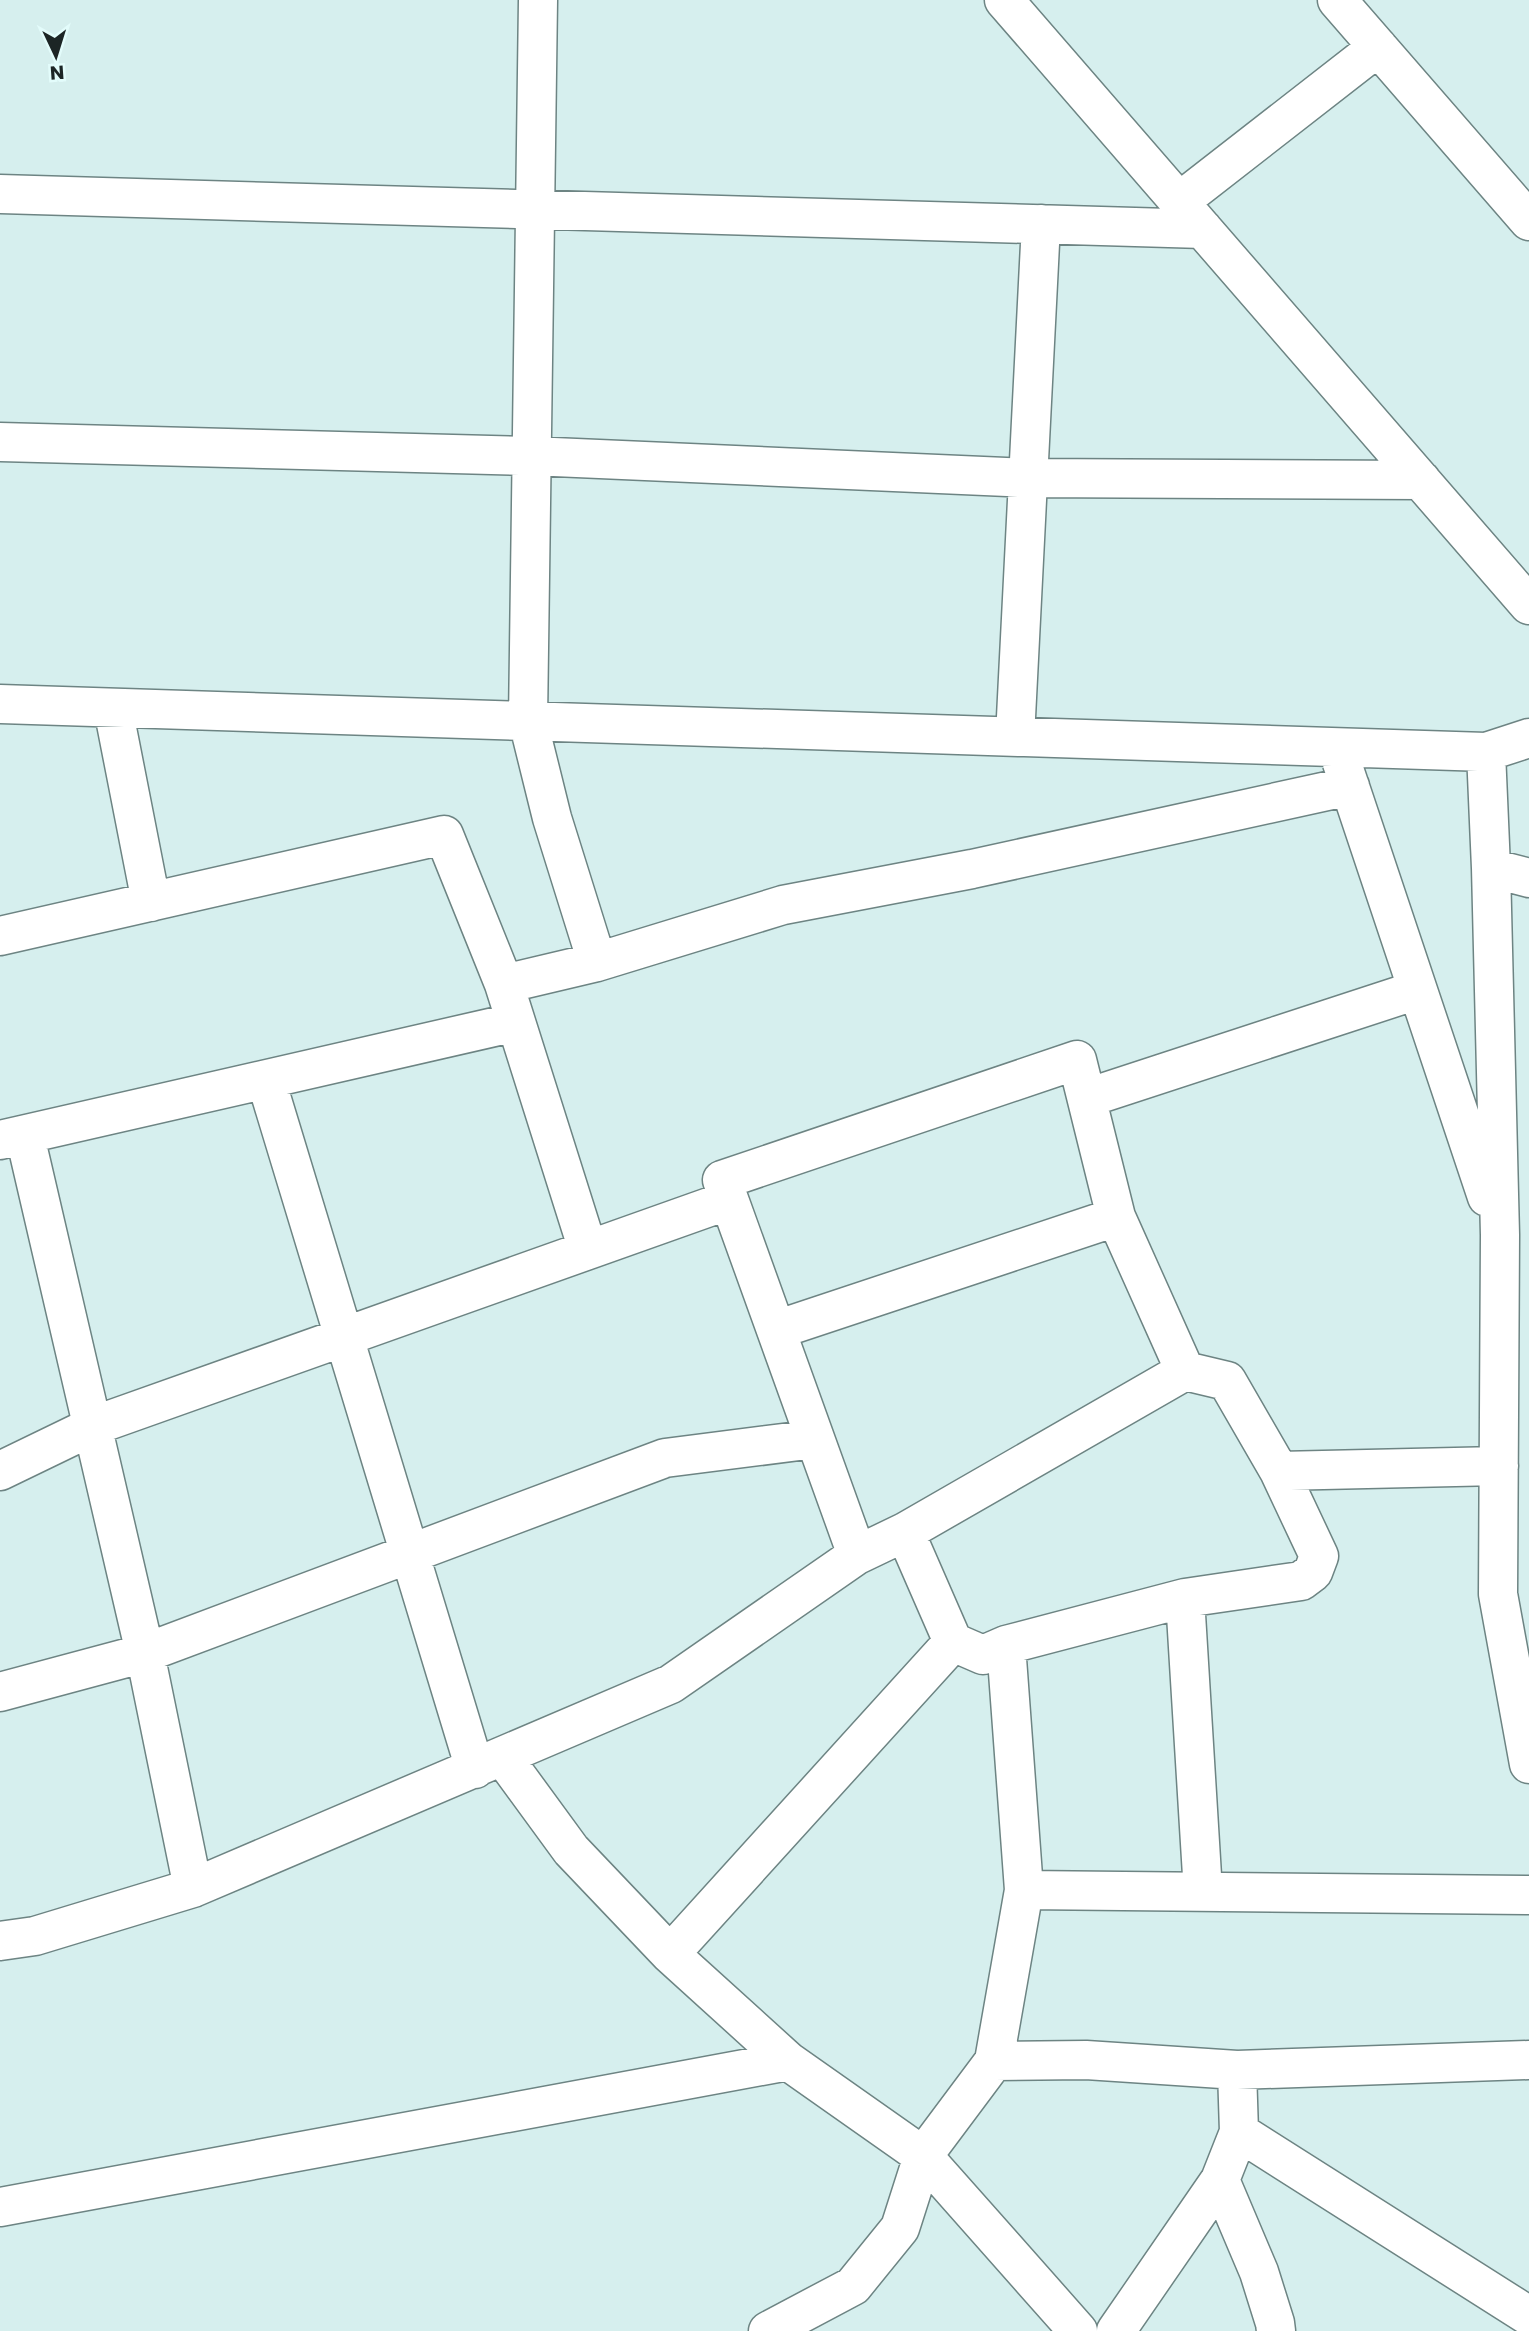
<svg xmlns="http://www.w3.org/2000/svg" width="1529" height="2331" viewBox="0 0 1529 2331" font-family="Poppins,sans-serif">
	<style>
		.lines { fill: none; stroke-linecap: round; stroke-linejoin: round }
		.minor-casing { stroke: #6d8483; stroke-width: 41 }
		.minor { stroke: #fff; stroke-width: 38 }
	</style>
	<rect width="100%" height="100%" fill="#d6efee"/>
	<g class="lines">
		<g class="minor-casing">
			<path id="minor" d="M538,0l-10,721 24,97 45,144
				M1004,0l525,605
				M1337,0l192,221
				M0,194l1203,35
				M1179,202l199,-155
				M0,442l531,14 497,22 393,2
				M0,704l1486,48 43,-14
				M113,708l38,194
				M1015,737l26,-513
				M1486,752l5,116 9,367 -2,359 31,170
				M1342,763l145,434
				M1491,868l38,10
				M0,936l444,-101 60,149 84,266
				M504,984l93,-22 186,-57 189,-36 378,-83
				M266,1080l209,689
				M1087,1098l330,-108
				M25,1136l120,517 48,235
				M0,1140l516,-118
				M776,1330l340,-113
				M0,1471l93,-45 636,-226
				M1279,1471l220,-5
				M857,1555l-135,-375 355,-120 39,157 69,154
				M1185,1598l18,294
				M0,1692l145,-39 520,-195 150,-19
				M503,1757l68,93 99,104 118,107 135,95 155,175
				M1024,1890l505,5
				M0,1941l35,-5 158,-48 478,-204 186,-129 48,-23 280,-161 42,10 52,90 40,85 -6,16 -12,9 -116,17 -179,47 -23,10 -30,-13 -48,-110
				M670,1954l283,-312
				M994,2061l92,-1 151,10 292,-10
				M1239,2132l290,184
				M1220,2180l39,92 16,51 1,8
				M0,2207l788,-146
				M768,2331l85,-45 47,-58 23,-72 71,-95 30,-171 -18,-245
				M1116,2331l104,-151 19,-48 -2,-62"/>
		</g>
		<use href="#minor" class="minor"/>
	</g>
	<g transform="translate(56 56) rotate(176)" stroke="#e3fcfb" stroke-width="5" paint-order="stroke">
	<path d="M0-5L12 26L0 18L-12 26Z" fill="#1c2525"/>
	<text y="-10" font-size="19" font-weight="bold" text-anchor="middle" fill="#1c2525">N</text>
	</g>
</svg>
